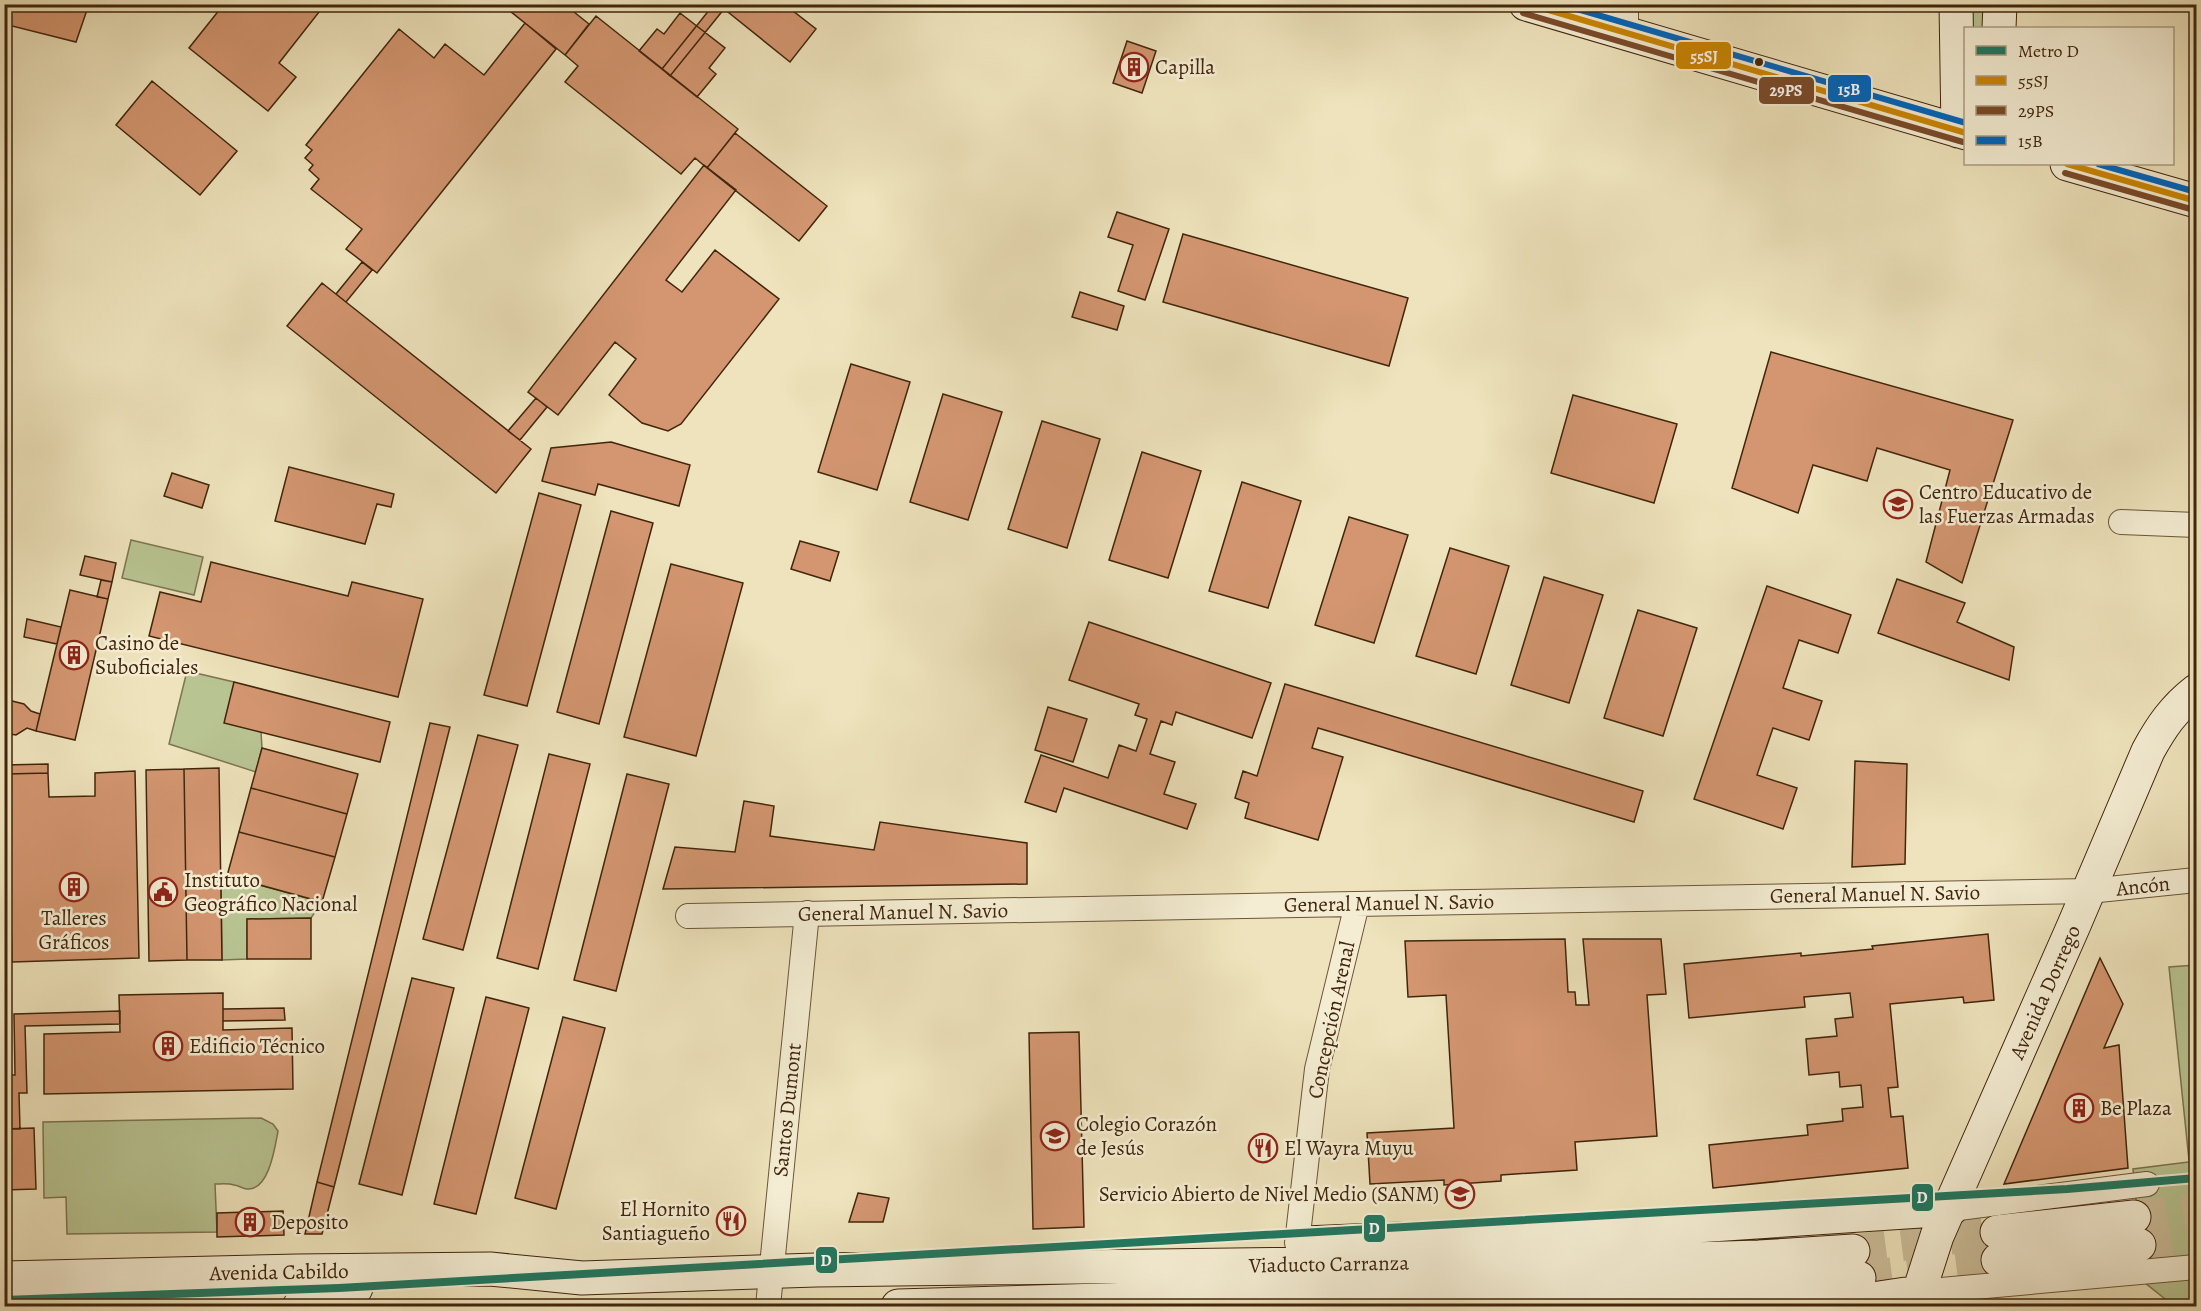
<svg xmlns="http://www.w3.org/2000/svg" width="2201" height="1311" viewBox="0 0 2201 1311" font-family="Alegreya,serif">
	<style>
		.green { fill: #b8c492; stroke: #7c754f; stroke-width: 1.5 }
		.building { fill: #d39670; stroke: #41260c; stroke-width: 1.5 }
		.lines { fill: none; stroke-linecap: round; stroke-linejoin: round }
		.secondary-tunnel { stroke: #cbbd99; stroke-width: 33; stroke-dasharray: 33 16; stroke-linecap: butt }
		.street-casing { stroke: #6c5538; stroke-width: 26 }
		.secondary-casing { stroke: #41260c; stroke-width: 35 }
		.street { stroke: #f4edd3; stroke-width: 24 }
		.secondary { stroke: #f4edd3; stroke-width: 33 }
		.bus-1-casing { stroke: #f4edd3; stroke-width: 10 }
		.bus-2-casing { stroke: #f4edd3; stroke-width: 10 }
		.bus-3-casing { stroke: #f4edd3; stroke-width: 10 }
		.bus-1 { stroke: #ca8603; stroke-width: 6 }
		.bus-2 { stroke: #7a4b2a; stroke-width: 6 }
		.bus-3 { stroke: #0065bd; stroke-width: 6 }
		.metro-1-casing { stroke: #f4edd3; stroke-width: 12 }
		.metro-1 { stroke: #217861; stroke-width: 8 }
		.bus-dot { fill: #41260c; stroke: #f4edd3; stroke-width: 2 }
		.labels { text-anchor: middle; stroke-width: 5; stroke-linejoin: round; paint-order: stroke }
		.poi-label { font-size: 21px; fill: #41260c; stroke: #f4edd3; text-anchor: start }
		.street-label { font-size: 21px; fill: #41260c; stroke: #f4edd3 }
		.line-badge { stroke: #f4edd3; stroke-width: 2 }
		.badge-label { font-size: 16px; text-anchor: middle; font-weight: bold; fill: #fff }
	</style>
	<rect width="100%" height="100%" fill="#eee3bc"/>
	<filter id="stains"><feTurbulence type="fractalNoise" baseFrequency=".00333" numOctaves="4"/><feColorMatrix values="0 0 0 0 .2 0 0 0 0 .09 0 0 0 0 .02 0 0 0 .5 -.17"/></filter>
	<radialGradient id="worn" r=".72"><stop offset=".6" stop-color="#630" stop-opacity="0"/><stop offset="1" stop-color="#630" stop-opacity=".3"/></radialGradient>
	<path class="green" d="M1965,5h25v23h-24z
		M131,540l72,17 -9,38 -72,-17z
		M187,671l47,11 27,50 1,16 -6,24 -87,-28z
		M227,876l95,26 -11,16 -64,1v40l-25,1 -1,-83z
		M2196,965v194l-7,1 -20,-193z
		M261,1118l12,6 5,7c-3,16 -9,60 -31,58 -4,0 -9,-4 -13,-4 -6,-2 -13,-1 -19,-1l2,48 -150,2 -1,-37 -22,1 -1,-76z
		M2196,1161v145h-29l3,-3 -26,-21 -11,-113z"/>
	<path class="building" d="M4,4h85l-13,38 -72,-18z
		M224,4h95l4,3 -44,56 17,14 -28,34 -79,-63z
		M501,4h63l25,20 -24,31z
		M714,4h4l6,5 -54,67 -8,-7z
		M718,4h66l32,25 -26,33z
		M680,13l45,35 -16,20 7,6 -19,23 -58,-46 18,-22 7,5z
		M596,16l142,113 -31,39 -12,-10 -14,16 -116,-92 13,-16 -13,-11z
		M525,23l31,26 -179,224 -31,-24 16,-20 -51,-40 8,-10 -10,-9 4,-5 -8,-7 7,-8 -6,-5 93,-116 35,29 11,-14 39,31z
		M1127,41l29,10 -14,42 -29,-10z
		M152,81l85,70 -37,44 -84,-70z
		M735,133l92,73 -28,35 -92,-73z
		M704,165l32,25 -70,90 16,12 33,-42 64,49 -98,125 -13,7 -26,-8 -33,-28 27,-36 -21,-17 -57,73 -30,-23z
		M1117,212l52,17 -24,71 -27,-9 15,-46 -25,-8z
		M1183,234l225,64 -19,68 -226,-64z
		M362,262l10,8 -26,32 -10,-8z
		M322,283l209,166 -35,44 -209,-167z
		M1080,292l44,14 -7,24 -45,-13z
		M1771,352l242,68 -51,163 -36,-21 24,-92 -73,-22 -10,33 -54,-16 -15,48 -66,-25z
		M851,364l59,18 -33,108 -59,-18z
		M943,394l59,18 -34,108 -58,-18z
		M1573,395l104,29 -23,79 -103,-30z
		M536,398l11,9 -27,33 -12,-9z
		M1042,421l58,18 -33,109 -59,-19z
		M611,442l79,23 -11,41 -81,-22 -3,11 -53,-14 9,-33z
		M1142,452l59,19 -33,107 -59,-18z
		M289,467l105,27 -3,13 -14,-3 -12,40 -90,-23z
		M172,473l37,12 -7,23 -38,-12z
		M1242,482l59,19 -33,107 -59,-17z
		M539,493l42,12 -54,201 -43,-11z
		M611,511l42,12 -54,201 -42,-12z
		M1349,517l59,18 -34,108 -59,-18z
		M800,541l39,11 -9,29 -39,-12z
		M1450,548l59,18 -33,108 -60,-18z
		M85,556l31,7 -4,19 -32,-7z
		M211,562l137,34 4,-14 71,17 -25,98 -249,-61 11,-44 41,10z
		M671,564l72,19 -47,173 -72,-19z
		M1544,577l59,18 -34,108 -58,-18z
		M1897,579l68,24 -8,19 57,25 -5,33 -131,-47z
		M101,580l11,2 -4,17 -11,-2z
		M1767,586l84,29 -13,38 -39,-13 -16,48 39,13 -13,39 -36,-12 -16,47 40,13 -14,41 -89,-30z
		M70,590l38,9 -33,141 -39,-9z
		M1638,610l59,18 -34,108 -59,-18z
		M27,619l34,8 -4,17 -33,-7z
		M1089,622l182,61 -19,55 -76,-26 -4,13 -11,-4 -11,33 25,8 -11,32 32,10 -9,25 -123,-41 -8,24 -31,-10 16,-47 67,23 11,-33 17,6 11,-32 -12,-4 4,-11 -70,-24z
		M234,682l156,40 -10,40 -156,-39z
		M1285,684l358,107 -9,31 -316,-94 -6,20 31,9 -25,83 -73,-22 4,-15 -14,-5 8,-27 14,5z
		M8,700l16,4 7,7 9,3 -4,17 -9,-3 -11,7 -12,-2v-31z
		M1048,707l39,12 -14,43 -38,-12z
		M430,723l20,4 -116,460 -17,-5z
		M478,735l40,10 -55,205 -40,-11z
		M262,748l96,26 -11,40 -96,-26z
		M549,754l41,10 -52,205 -41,-11z
		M1855,761l52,3 -2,100 -53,3z
		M48,764v9l-40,1 4,188h-7l-1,-197z
		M219,768l3,192h-35l-3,-191z
		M184,769l3,191 -38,1 -3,-191z
		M135,771l4,187 -127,4 -4,-188 40,-1 1,24 46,-1v-23z
		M627,774l42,10 -53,207 -42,-11z
		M251,788l96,26 -12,43 -96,-25z
		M744,801l30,5 -4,30 104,14 6,-28 147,21v41l-364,5 12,-42 60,5z
		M239,832l96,25 -13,45 -95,-26z
		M311,918v41h-64v-40z
		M1988,934l6,66 -30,3 -1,-6 -73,7 8,83 -10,1 3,29 12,-1 5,52 -195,20 -4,-43 99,-10 -1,-10 36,-4 -1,-12 21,-2 -2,-22 -21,2 -1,-15 -30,3 -3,-36 31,-3 -2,-17 18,-2 -3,-24 -46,4 1,10 -116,11 -5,-54 117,-11v3l72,-7 -1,-3z
		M1565,939l3,53h7l1,13h13l-6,-66h78l5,55 -19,1 10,141 -82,6 2,28 -76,5v6l-57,4v-5l-74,4 -3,-51 87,-5 -8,-133 -38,2 -3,-56z
		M2100,958l23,46 -19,44 15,-3 9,123 -124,16z
		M412,978l42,10 -52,207 -43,-11z
		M223,993v37l69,-2 1,61 -249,5v-60l76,-2 -1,-37z
		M486,997l43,11 -53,206 -42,-10z
		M284,1008l1,12 -62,1v-12z
		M120,1011v13l-95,2 2,67h-8l1,36h-11l-1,-54h7l-1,-61z
		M563,1017l42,11 -49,181 -41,-11z
		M1079,1032l5,195 -51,2 -4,-196z
		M34,1128l2,61 -32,1v-61z
		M317,1182l17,5 -12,47h-17z
		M858,1193l31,5 -6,24h-34z
		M283,1211l1,24 -67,2v-24z"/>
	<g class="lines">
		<path class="secondary-tunnel" d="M2134,1217l62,-7
			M2139,1245l57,-6
			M1853,1251l144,-19
			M1859,1278l139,-18"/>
		<g class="street-casing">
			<path id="street" d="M1626,35v-31
				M2121,522l75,3
				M688,916l1401,-25 107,-11
				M1951,1209l196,-25
				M1297,1243l20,-174 40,-165
				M768,1306l39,-393
				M1916,1306l3,-14 277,-25"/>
		</g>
		<g class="secondary-casing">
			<path id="secondary" d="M1526,4l440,129
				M1956,4l2,127
				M1999,28l1,-24
				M2067,164l129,37
				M1997,1232l137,-15
				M1305,1243l360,-15 286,-19
				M1998,1260l141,-15
				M4,1278l293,-7 193,-2 92,9 234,-8 843,-10 100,-3 94,-6
				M300,1305c19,-19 30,-16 56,-17
				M898,1306l550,-16 277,-6 134,-6
				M1745,1306l114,-5 60,-9 18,-56 137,-311 74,-174c13,-24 26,-43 48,-60"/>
		</g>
		<use href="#street" class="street"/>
		<use href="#secondary" class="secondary"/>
		<g class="bus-1-casing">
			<path id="bus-1" d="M1528,4l438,129
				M2067,164l129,37"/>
		</g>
		<g class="bus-2-casing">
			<path id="bus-2" d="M1523,13l440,129
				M2065,173l129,37"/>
		</g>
		<g class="bus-3-casing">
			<path id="bus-3" d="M1560,4l406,119
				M2098,164l98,28"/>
		</g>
		<use href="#bus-1" class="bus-1"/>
		<use href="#bus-2" class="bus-2"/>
		<use href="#bus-3" class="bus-3"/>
		<g class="metro-1-casing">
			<path id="metro-1" d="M4,1300l335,-12 1728,-99 129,-11"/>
		</g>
		<use href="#metro-1" class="metro-1"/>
	</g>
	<defs>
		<g id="building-ring" transform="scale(1.5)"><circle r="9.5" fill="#f4edd3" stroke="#8f2418" stroke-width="1.5"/><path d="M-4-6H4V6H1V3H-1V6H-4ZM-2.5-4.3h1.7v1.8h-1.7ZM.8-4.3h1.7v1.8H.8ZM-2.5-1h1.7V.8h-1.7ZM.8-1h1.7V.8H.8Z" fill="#8f2418"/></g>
		<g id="university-ring" transform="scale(1.5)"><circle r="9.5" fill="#f4edd3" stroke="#8f2418" stroke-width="1.5"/><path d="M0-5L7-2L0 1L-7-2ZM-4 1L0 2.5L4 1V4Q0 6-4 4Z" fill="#8f2418"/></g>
		<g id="civic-ring" transform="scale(1.5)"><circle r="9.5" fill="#f4edd3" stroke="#8f2418" stroke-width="1.5"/><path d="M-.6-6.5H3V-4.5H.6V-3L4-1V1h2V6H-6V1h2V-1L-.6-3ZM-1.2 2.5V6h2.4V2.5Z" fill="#8f2418"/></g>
		<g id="school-ring" transform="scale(1.5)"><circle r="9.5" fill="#f4edd3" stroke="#8f2418" stroke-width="1.5"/><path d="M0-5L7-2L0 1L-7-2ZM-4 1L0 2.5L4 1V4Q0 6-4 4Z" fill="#8f2418"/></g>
		<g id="restaurant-ring" transform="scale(1.5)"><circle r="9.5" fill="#f4edd3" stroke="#8f2418" stroke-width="1.5"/><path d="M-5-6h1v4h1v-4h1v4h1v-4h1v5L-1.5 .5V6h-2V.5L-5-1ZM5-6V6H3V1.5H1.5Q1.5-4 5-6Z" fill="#8f2418"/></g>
	</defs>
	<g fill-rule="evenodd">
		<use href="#building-ring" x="1134" y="67"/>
		<use href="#university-ring" x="1898" y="504"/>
		<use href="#building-ring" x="74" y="655"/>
		<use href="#building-ring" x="74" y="887"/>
		<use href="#civic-ring" x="163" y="892"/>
		<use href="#building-ring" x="168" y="1046"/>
		<use href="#building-ring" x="2079" y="1108"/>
		<use href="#school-ring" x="1055" y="1136"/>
		<use href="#restaurant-ring" x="1263" y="1148"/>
		<use href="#school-ring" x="1460" y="1194"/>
		<use href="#restaurant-ring" x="731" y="1221"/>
		<use href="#building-ring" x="250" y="1222"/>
	</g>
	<circle class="bus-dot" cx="1759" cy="62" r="5"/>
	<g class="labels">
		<g class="poi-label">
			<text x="1155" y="74">Capilla</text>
			<text x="1919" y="499">Centro Educativo de<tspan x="1919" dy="24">las Fuerzas Armadas</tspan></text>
			<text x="95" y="650">Casino de<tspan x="95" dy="24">Suboficiales</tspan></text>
			<text x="184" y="887">Instituto<tspan x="184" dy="24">Geográfico Nacional</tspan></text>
			<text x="74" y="925" text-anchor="middle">Talleres<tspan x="74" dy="24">Gráficos</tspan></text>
			<text x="189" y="1053">Edificio Técnico</text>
			<text x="2100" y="1115">Be Plaza</text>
			<text x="1076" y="1131">Colegio Corazón<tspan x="1076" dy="24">de Jesús</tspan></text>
			<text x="1284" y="1155">El Wayra Muyu</text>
			<text x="1439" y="1201" text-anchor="end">Servicio Abierto de Nivel Medio (SANM)</text>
			<text x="710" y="1216" text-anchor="end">El Hornito<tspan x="710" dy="24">Santiagueño</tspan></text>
			<text x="271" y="1229">Deposito</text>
		</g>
		<g class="street-label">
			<text transform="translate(2143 886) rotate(-6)" y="7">Ancón</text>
			<text transform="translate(1875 894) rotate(-1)" y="7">General Manuel N. Savio</text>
			<text transform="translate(1389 903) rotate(-1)" y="7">General Manuel N. Savio</text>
			<text transform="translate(903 912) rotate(-1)" y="7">General Manuel N. Savio</text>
			<text transform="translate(2045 992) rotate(-66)" y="7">Avenida Dorrego</text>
			<text transform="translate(1331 1020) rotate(-78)" y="7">Concepción Arenal</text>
			<text transform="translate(787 1110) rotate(-84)" y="7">Santos Dumont</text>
			<text transform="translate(1329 1264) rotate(-1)" y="7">Viaducto Carranza</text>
			<text transform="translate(279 1272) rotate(-1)" y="7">Avenida Cabildo</text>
		</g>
	</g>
	<g class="line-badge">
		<rect x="1675" y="41" width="57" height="29" rx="6" fill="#ca8603"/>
		<rect x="1827" y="74" width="45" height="29" rx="6" fill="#0065bd"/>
		<rect x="1758" y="76" width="57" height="29" rx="6" fill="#7a4b2a"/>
		<rect x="1911" y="1183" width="23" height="29" rx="6" fill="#217861"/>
		<rect x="1363" y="1214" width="23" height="29" rx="6" fill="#217861"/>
		<rect x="815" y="1246" width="23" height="28" rx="6" fill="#217861"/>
	</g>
	<g class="badge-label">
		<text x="1704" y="62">55SJ</text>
		<text x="1849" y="95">15B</text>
		<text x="1786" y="96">29PS</text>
		<text x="1922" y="1203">D</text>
		<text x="1374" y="1234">D</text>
		<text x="826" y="1266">D</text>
	</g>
	<rect width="2201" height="1311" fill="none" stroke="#eee3bc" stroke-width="24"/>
	<rect x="6" y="6" width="2189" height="1299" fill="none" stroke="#41260c" stroke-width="3"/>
	<rect x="12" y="12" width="2177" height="1287" fill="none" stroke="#41260c" stroke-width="1.5"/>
	<rect x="1964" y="27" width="210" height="138" fill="#f4edd3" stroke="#ac9d83" stroke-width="1.5"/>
	<rect x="1976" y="46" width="30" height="9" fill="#217861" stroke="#ac9d83" stroke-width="1.5"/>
	<text x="2018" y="57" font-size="18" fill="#41260c">Metro D</text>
	<rect x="1976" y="76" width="30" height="9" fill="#ca8603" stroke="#ac9d83" stroke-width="1.5"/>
	<text x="2018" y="87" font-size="18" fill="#41260c">55SJ</text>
	<rect x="1976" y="106" width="30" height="9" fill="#7a4b2a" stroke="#ac9d83" stroke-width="1.5"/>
	<text x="2018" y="117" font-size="18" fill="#41260c">29PS</text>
	<rect x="1976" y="136" width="30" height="9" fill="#0065bd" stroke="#ac9d83" stroke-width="1.5"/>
	<text x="2018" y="147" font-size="18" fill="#41260c">15B</text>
	<rect width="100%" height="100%" filter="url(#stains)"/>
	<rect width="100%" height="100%" fill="url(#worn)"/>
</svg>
